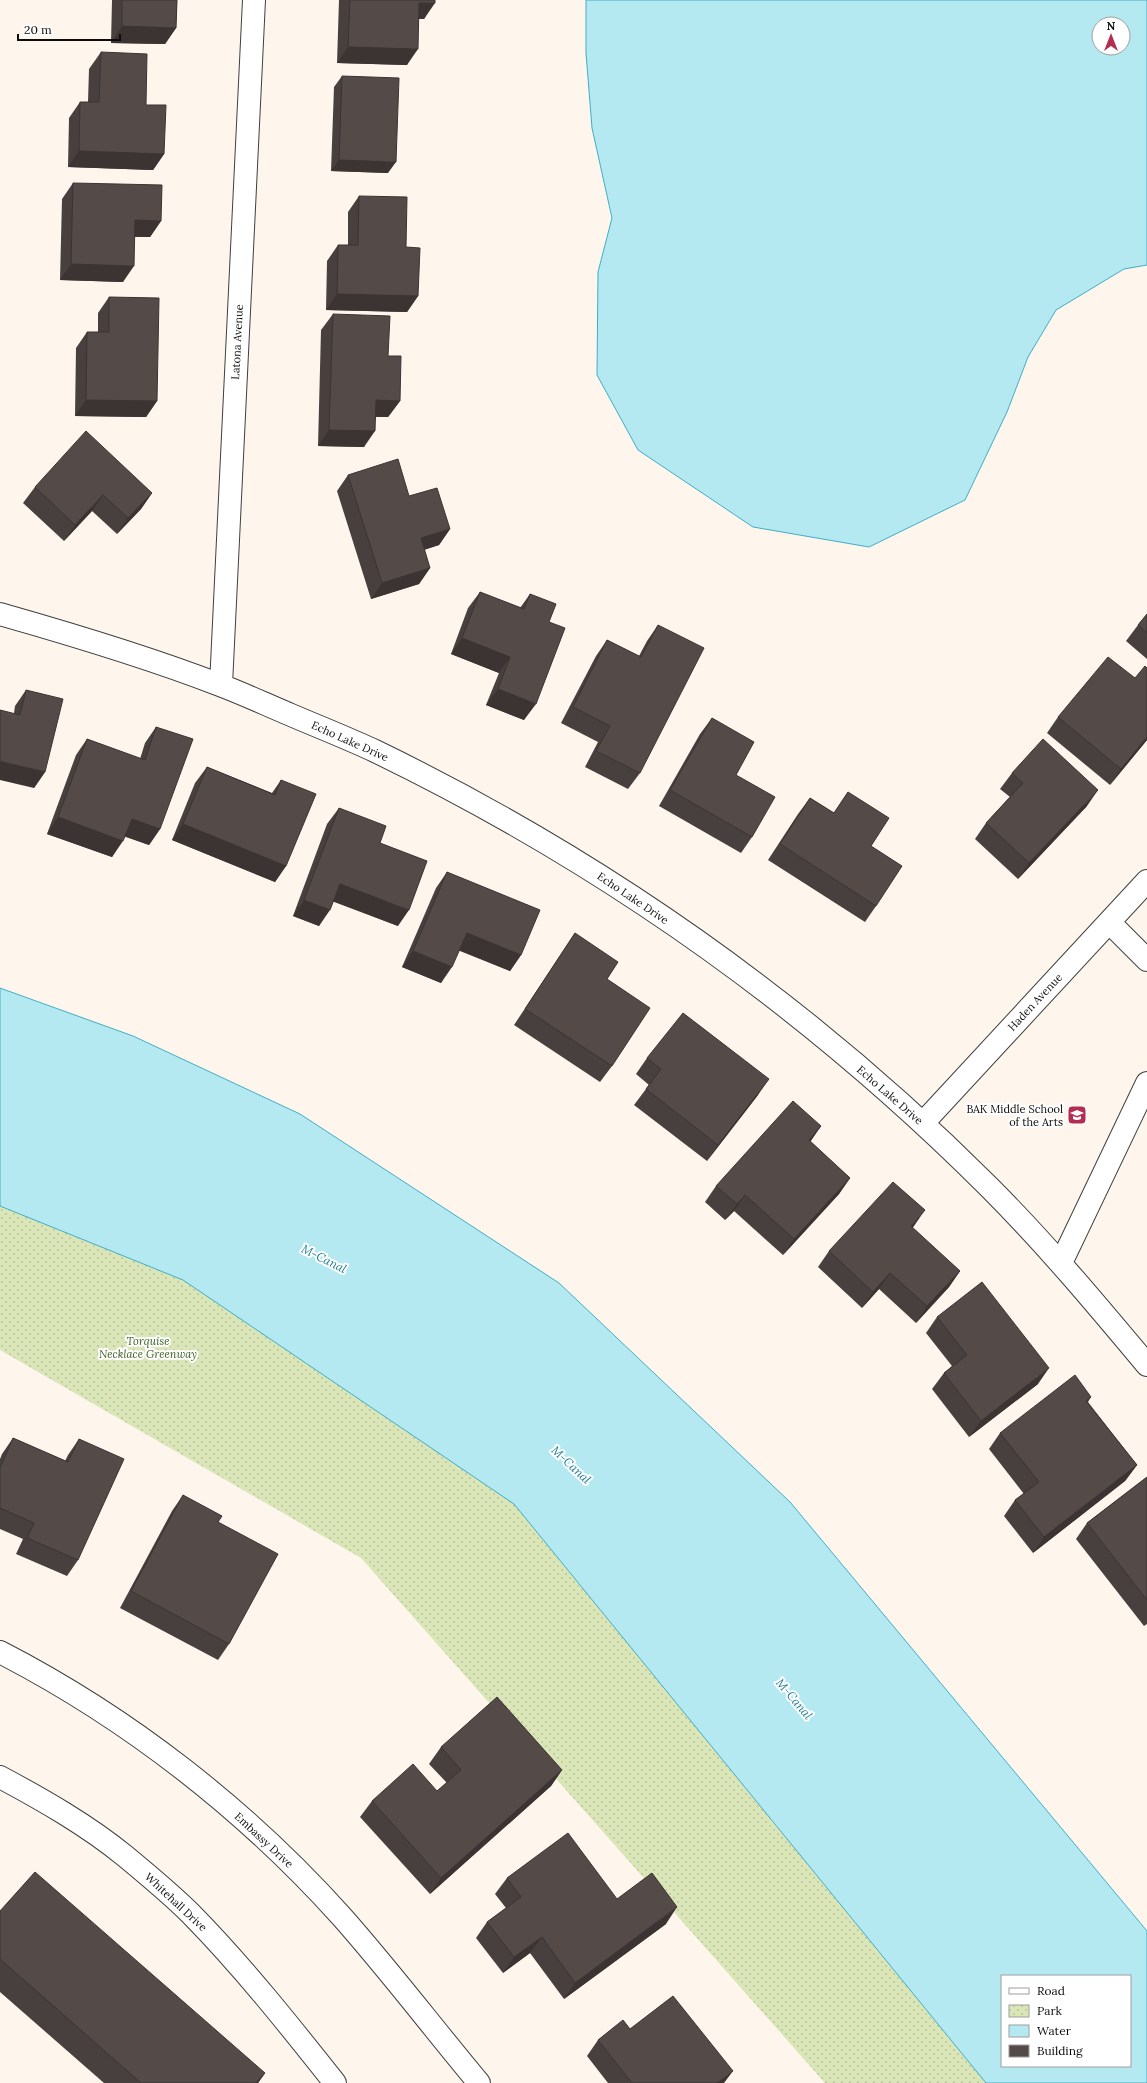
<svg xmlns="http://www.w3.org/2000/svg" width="1147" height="2083" viewBox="0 0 1147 2083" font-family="Lora,serif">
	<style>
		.park { fill: url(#park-dots) }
		.water { fill: #b4e9f2; stroke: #3faec5; fill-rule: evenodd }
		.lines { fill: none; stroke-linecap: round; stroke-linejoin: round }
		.minor-casing { stroke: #3f3f3f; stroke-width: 24 }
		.minor { stroke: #fff; stroke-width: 22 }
		.wall { fill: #48403f }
		.shaded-wall { fill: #3b3433 }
		.building { fill: #544b49; stroke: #3b3433 }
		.labels { text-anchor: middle; stroke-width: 4; stroke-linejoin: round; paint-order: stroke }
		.street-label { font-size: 11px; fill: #0c0c0c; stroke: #fff }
		.poi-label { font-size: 11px; fill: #0c0c0c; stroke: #fff; text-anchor: end }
		.park-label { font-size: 11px; font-style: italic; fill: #3c6021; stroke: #fff }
		.water-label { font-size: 12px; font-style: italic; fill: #1d7d96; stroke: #fff }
	</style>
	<defs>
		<pattern id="park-dots" width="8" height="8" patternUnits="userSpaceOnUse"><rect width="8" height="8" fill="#dae6b8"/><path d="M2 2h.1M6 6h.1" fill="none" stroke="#bac49d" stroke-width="1.8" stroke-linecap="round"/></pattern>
	</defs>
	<rect width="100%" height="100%" fill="#fef6ec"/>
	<path class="park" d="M0,1206l183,74 331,224 472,579h-161l-464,-525 -361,-208z"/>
	<path class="water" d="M586,0h561v265l-23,4 -68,41 -28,47 -21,55 -42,88 -96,47 -116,-20 -115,-77 -41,-75 1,-103 14,-54 -20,-90 -6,-75zM1099,24h24v24h-24z
		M0,988l133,48 167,78 259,169 231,219 357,429v152h-161l-472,-579 -331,-224 -183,-74zM1002,1976h128v90h-128z"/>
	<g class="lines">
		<g class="minor-casing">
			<path id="minor" d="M0,614c74,21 148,43 220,71 24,9 47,20 71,30 28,12 56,23 84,36 227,110 435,257 614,436 56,56 107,117 158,178
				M221,685l33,-685
				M1109,922l38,38
				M923,1123l224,-242
				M1061,1263l86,-180
				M0,1652c128,66 245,157 342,265 47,53 91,111 137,166
				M0,1777c43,23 87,48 125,79 23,19 46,38 66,58 52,53 98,111 144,169"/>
		</g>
		<use href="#minor" class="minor"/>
	</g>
	<path class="wall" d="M112,0h65l-1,28 -11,16 -54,-1z
		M339,0h96l-11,19h-6l-11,46 -70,-2z
		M101,52l45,53 18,49 -11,16 -85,-3 1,-49 11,-16h8l1,-33z
		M342,76l46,97 -57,-2 3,-84z
		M73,183l88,38 -11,16h-15l-12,45 -63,-2 2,-81z
		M359,196l47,51 12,49 -11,16 -81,-2 1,-49 11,-16h10v-33z
		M109,297l48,104 -11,16 -71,-1 1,-68 11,-16h11v-19z
		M333,314l55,42 12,45 -12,16h-12l-12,30 -46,-1 3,-116z
		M348,475l61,21 41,33 -11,16 -15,5 6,18 -11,16 -48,15 -34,-108z
		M35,487l117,6 -11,16 -24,25 -25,-23 -28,30 -41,-38z
		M480,592l40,16 10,-14 19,28 -25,98 -38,-15 13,-32 -48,-19 17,-46z
		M1147,614v45l-21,-18 12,-16z
		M658,625l-18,148 -12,16 -43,-22 13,-25 -37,-19 35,-67 11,-16 32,16 8,-15z
		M26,690l19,82 -11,16 -20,-75 1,-7z
		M1058,717l89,23 -37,45 -63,-52z
		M712,718l24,57 16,62 -11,16 -82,-47 41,-72z
		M156,727l4,102 -11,16 -24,-9 -13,21 -65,-23 29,-79 11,-16 53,20 5,-16z
		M207,767l65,26 9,-13 5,86 -11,16 -103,-42 23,-57z
		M1012,773l75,33 -69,73 -43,-40 11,-16 24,-26 -10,-8z
		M848,792l23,54 5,60 -11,16 -97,-62 30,-46 12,-16 24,15z
		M339,808l59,118 -65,-25 -14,25 -26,-10 34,-92z
		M447,872l74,83 -11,16 -51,-21 -18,33 -39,-16 34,-79z
		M575,933l32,46 5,87 -12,16 -86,-57z
		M647,1058l111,37 -51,66 -73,-56 15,-20 -13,-11z
		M821,1126l-11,16 40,36 -11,16 -56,61 -49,-44 -9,9 -20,-18 11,-16z
		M914,1226l-2,2 48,43 -11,16 -33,36 -37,-34 -17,19 -44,-41 11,-16z
		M937,1317l101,67 -69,53 -37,-48 12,-16 8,-7 -26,-33z
		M1091,1397l-3,5 49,63 -12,16 -92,72 -29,-37 11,-16 9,-6 -35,-45 11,-16z
		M13,1438l52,23 3,-6 11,-16 -1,121 -11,16 -51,-22 7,-15 -23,-10v-70l2,-5z
		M1147,1477v147l-3,2 -68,-87 11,-16z
		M183,1495l35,27 11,122 -11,16 -98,-52 52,-97z
		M441,1747l121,23 -11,16 -121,108 -70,-77 12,-16 65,-10 10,-8 -18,-19z
		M507,1878l110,21 49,25 -102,75 -34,-46 -27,20 -27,-35 11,-16 19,-14 -11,-14z
		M0,1911l265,162 -7,10h-154l-104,-91z
		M598,2040l126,43h-116l-21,-27z"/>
	<path class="shaded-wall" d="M419,3h16l-11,16h-16z
		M122,26l54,2 -11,16 -54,-1z
		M348,47l70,2 -11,16 -70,-2z
		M79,151l85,3 -11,16 -85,-3z
		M339,160l57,2 -8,11 -57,-2z
		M135,220l26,1 -11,16 -26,-1z
		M71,264l63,2 -11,16 -63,-2z
		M337,294l81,2 -11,16 -81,-2z
		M86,400l71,1 -11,16 -71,-1z
		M376,400l24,1 -12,16 -23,-1z
		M329,430l46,1 -11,16 -46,-1z
		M152,493l-11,16 -24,25 11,-16z
		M103,495l-11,16 -28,30 11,-16z
		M450,529l-11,16 -29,9 11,-16z
		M430,568l-11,16 -48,15 11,-16z
		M462,638l48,19 -11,16 -48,-19z
		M498,689l38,15 -12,16 -38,-15z
		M1147,737v3l-37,45 11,-16z
		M0,761l45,11 -11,16 -34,-8z
		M1098,790l-11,16 -69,73 11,-16z
		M58,817l65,24 -11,16 -65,-23z
		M132,819l28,10 -11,16 -29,-10z
		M183,824l103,42 -11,16 -103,-42z
		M340,884l69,26 -11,16 -69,-26z
		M304,900l26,10 -11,16 -26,-10z
		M467,933l54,22 -11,16 -55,-22z
		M413,951l39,16 -11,16 -39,-16z
		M769,1079l-11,16 -51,66 11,-16z
		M821,1126l-11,16 -1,-2z
		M850,1178l-11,16 -56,61 11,-16z
		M745,1195l-11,16 -9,9 12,-16z
		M925,1210l-11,16 -15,16 12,-16z
		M960,1271l-11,16 -33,36 11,-17z
		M890,1273l-11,16 -17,19 11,-16z
		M1049,1368l-11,16 -69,53 12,-16z
		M1137,1465l-12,16 -92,72 11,-16z
		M562,1770l-11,16 -121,108 11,-16z
		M677,1907l-11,17 -102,75 11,-16z
		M542,1937l-12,16 -27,20 11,-16z
		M733,2071l-9,12h-7z
		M265,2073l-7,10h-2z"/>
	<path class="building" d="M122,0h55l-1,28 -54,-2z
		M350,0h85v3h-16l-1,46 -70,-2z
		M101,52l46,2 -1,51h20l-2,49 -85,-3 1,-49h19z
		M342,76l57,2 -3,84 -57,-2z
		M73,183l89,2 -1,36 -26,-1 -1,46 -63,-2z
		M359,196l48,1 -1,50 14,1 -2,48 -81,-2 1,-49h20z
		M109,297l50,1 -2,103 -71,-1 1,-68h22z
		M333,314l57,2 -2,40h13l-1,45 -24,-1 -1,31 -46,-1z
		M86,431l66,62 -24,25 -25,-23 -28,30 -40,-38z
		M398,459l11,37 28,-8 13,41 -29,9 9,30 -48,15 -34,-108z
		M480,592l44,17 6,-15 26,10 -7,18 16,6 -29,76 -38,-15 12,-32 -48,-19z
		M1147,614v19l-9,-8z
		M658,625l46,23 -64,125 -44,-22 14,-25 -37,-19 34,-67 34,17z
		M1108,657l27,21 10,-12 2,2v69l-26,32 -63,-52z
		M26,690l37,9 -18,73 -45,-11v-51l20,5z
		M712,718l42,24 -18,33 39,22 -23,40 -82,-47z
		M156,727l37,12 -33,90 -28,-10 -9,22 -65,-24 29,-78 58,21z
		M1043,739l55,51 -69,73 -43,-40 37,-40 -11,-10z
		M207,767l68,28 6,-15 35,14 -30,72 -103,-42z
		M848,792l41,26 -18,28 31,20 -26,40 -96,-62 30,-46 24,15z
		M339,808l47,18 -6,17 47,18 -18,49 -69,-26 -10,26 -26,-10z
		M447,872l93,38 -19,45 -54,-22 -15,34 -39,-16z
		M575,933l43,29 -11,17 43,29 -38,58 -87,-57z
		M683,1013l86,66 -51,66 -72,-56 15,-20 -14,-11z
		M793,1101l28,25 -12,14 41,38 -56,61 -49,-44 -8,9 -21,-18z
		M893,1182l32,28 -14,16 49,45 -33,35 -37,-33 -17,19 -44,-41z
		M982,1282l67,86 -68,53 -37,-48 23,-18 -30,-38z
		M1075,1375l16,22 -5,4 51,64 -93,72 -29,-37 24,-18 -39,-49z
		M13,1438l55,24 11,-23 45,20 -46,101 -51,-22 7,-15 -34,-15v-40z
		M1147,1477v123l-60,-77z
		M183,1495l39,21 -4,6 60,32 -49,90 -98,-53z
		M497,1697l65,73 -121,108 -69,-77 41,-37 24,27 24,-21 -20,-23z
		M568,1833l49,66 35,-26 25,34 -102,76 -33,-46 -28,20 -27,-35 34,-25 -14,-19z
		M35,1872l230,201 -9,10h-115l-141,-124v-48z
		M673,1996l60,75 -16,12h-85l-34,-43 25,-20 7,9z"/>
	<defs>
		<g id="school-square" transform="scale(1)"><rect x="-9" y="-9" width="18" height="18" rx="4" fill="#b32d52" stroke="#fff"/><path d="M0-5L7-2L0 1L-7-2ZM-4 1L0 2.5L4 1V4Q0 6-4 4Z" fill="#fff"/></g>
	</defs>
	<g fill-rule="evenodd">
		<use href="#school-square" x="1077" y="1115"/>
	</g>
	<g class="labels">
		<g class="street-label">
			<text transform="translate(237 342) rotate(-87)" y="4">Latona Avenue</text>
			<text transform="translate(350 741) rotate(24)" y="4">Echo Lake Drive</text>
			<text transform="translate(633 898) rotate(34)" y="4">Echo Lake Drive</text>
			<text transform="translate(1035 1002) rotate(-47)" y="4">Haden Avenue</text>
			<text transform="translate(890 1095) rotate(41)" y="4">Echo Lake Drive</text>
			<text transform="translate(264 1840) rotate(43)" y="4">Embassy Drive</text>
			<text transform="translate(176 1902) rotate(43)" y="4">Whitehall Drive</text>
		</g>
		<g class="poi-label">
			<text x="1063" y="1113">BAK Middle School<tspan x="1063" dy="13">of the Arts</tspan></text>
		</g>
		<g class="park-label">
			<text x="148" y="1345">Torquise<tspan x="148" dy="13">Necklace Greenway</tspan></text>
		</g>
		<g class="water-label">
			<text transform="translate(324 1259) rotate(27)" y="4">M-Canal</text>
			<text transform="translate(571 1465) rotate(43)" y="4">M-Canal</text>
			<text transform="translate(794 1699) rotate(50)" y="4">M-Canal</text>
		</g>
	</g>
	<rect x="1001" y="1975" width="130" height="92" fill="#ffffff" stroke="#9e9e9e"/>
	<rect x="1009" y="1988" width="20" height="6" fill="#ffffff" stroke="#9e9e9e"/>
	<text x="1037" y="1995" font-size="12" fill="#0c0c0c">Road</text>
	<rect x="1009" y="2005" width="20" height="12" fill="url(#park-dots)" stroke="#9e9e9e"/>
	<text x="1037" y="2015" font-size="12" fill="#0c0c0c">Park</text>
	<rect x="1009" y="2025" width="20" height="12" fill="#b4e9f2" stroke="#9e9e9e"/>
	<text x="1037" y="2035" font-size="12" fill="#0c0c0c">Water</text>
	<rect x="1009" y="2045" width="20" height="12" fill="#544b49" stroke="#9e9e9e"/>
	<text x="1037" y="2055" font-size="12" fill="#0c0c0c">Building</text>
	<g transform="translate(1111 36)"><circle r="19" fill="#ffffff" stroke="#9e9e9e"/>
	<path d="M0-3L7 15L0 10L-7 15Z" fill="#b32d52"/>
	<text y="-6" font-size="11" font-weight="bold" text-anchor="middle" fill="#0c0c0c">N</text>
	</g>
	<path d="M18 34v6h102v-6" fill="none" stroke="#0c0c0c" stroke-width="2"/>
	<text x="24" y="34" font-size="12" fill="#0c0c0c" stroke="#ffffff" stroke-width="3" paint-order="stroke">20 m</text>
</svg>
